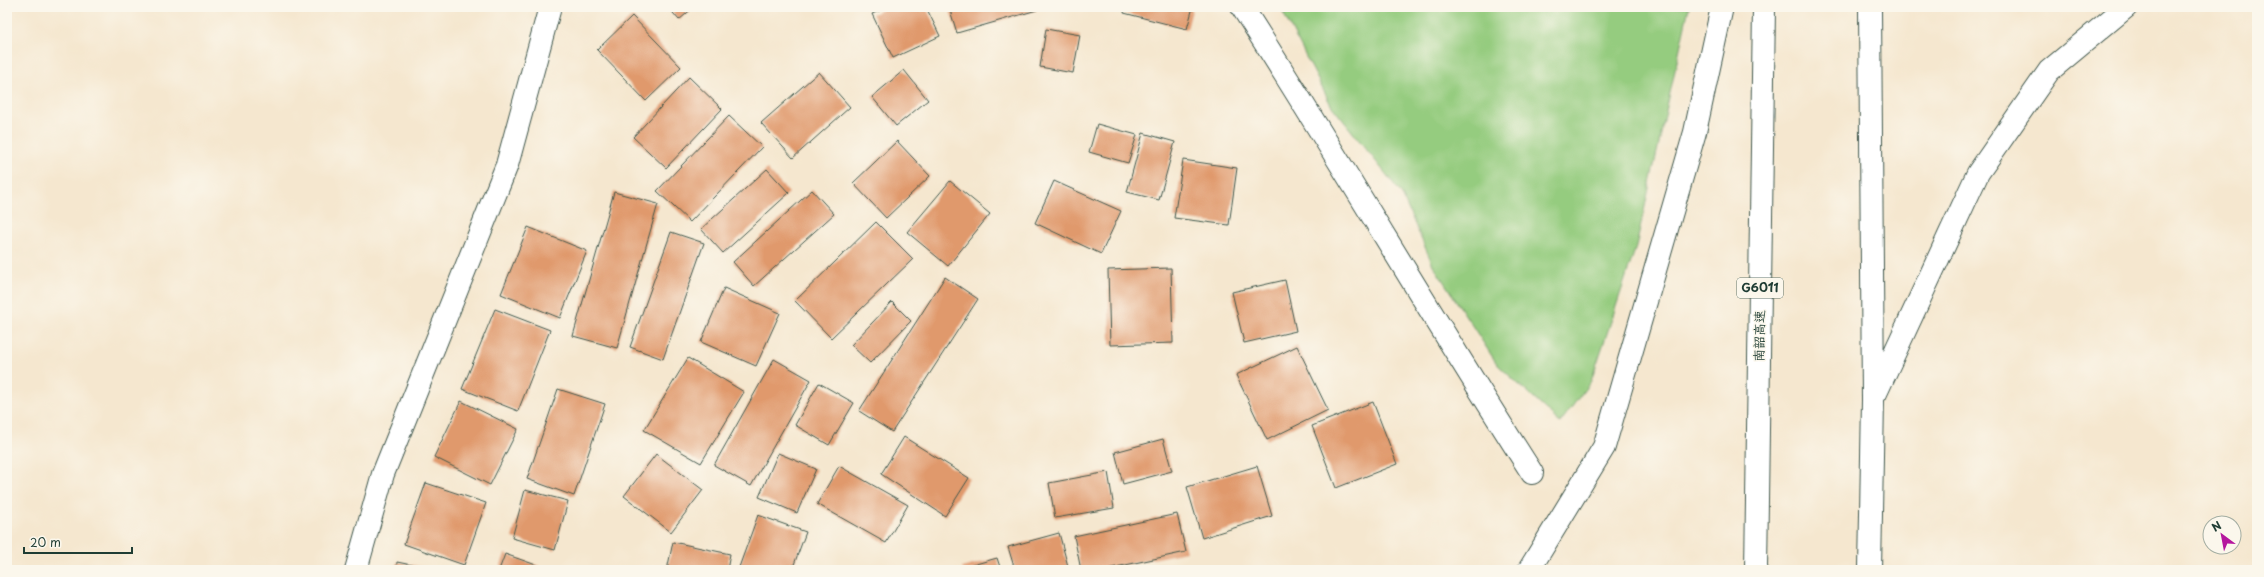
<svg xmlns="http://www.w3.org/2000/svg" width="2264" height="577" viewBox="0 0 2264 577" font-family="'Playpen Sans','LXGW WenKai TC',sans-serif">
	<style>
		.green { fill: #95cc7f; stroke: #5a845a }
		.building { fill: #e0996c }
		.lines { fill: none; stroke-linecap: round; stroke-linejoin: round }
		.street-casing { stroke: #3f564b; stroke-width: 24 }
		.secondary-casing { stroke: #3f564b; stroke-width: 24 }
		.highway-casing { stroke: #3f564b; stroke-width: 24 }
		.street { stroke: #fff; stroke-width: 22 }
		.secondary { stroke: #fff; stroke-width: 22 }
		.highway { stroke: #fff; stroke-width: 22 }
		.labels { text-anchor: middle; stroke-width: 3; stroke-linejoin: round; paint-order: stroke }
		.shield { fill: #fbf7ec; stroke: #61756b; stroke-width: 1 }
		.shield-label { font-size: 12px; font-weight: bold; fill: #1f3d34 }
		.street-label { font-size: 13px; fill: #1f3d34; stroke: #fbf7ec }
	</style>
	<rect width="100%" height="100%" fill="#fbf7ec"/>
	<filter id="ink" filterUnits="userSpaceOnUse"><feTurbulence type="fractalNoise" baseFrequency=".025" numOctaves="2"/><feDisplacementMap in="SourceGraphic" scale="8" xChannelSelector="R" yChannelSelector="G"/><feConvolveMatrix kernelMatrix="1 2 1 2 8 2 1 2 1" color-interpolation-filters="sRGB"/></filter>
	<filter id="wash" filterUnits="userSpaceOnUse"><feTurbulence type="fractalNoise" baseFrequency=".012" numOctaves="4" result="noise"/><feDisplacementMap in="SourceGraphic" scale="16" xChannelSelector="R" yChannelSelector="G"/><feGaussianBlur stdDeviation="0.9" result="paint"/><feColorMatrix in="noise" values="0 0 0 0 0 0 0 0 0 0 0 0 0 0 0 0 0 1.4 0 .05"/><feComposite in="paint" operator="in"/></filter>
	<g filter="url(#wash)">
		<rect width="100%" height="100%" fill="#f5e7cf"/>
		<path class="green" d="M1280,7h409l-53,240 -45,134 -31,42 -63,-59 -64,-99 -32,-72 -70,-88z"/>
		<g id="blocks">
			<path class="building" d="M668,7h26l-15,13z
				M888,7h38l14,29 -47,22 -21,-44z
				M949,7h87l1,3 -80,23z
				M1125,7h68l-6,22 -63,-16z
				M632,16l49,51 -35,34 -49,-51z
				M1046,29l34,6 -7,38 -33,-6z
				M904,70l24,30 -32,26 -24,-29z
				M819,72l31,35 -57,51 -32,-35z
				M689,77l33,32 -56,59 -33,-31z
				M729,116l33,31 -72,75 -33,-31z
				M1097,124l40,11 -9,28 -39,-11z
				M1143,133l32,9 -16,58 -32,-8z
				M897,141l33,35 -44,42 -33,-35z
				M1183,160l54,8 -8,57 -55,-7z
				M767,169l22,24 -66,60 -22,-24z
				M950,181l40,33 -42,52 -41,-34z
				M1054,181l67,30 -20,43 -66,-31z
				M812,190l22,24 -80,72 -21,-24z
				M614,192l44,12 -41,144 -44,-12z
				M876,222l37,37 -82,79 -36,-37z
				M528,227l59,24 -27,67 -59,-24z
				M671,232l33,11 -41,116 -33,-12z
				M1171,268l2,75 -63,2 -2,-75z
				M945,277l33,22 -86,133 -33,-21z
				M1285,280l11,51 -52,12 -12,-51z
				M724,288l56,25 -24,53 -55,-24z
				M892,302l19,19 -41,42 -19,-18z
				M495,309l55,21 -32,81 -56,-22z
				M1297,346l31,64 -61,30 -31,-65z
				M688,358l56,34 -43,71 -57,-33z
				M774,359l37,21 -60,106 -37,-21z
				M819,383l35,20 -25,42 -34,-20z
				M558,389l47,15 -31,92 -47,-17z
				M461,401l57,28 -28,56 -56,-28z
				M1373,402l24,62 -61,24 -24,-62z
				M904,437l65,41 -24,38 -64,-42z
				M1163,439l9,32 -49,13 -8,-32z
				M778,453l38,16 -19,44 -38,-16z
				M656,454l47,36 -32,42 -47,-36z
				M839,466l69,39 -22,38 -69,-39z
				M1257,466l15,50 -70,22 -15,-51z
				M1108,472l6,36 -59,10 -6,-35z
				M426,483l60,20 -22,62 -60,-21z
				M525,490l43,11 -13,49 -43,-12z
				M1177,514l9,38 -84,18h-21l-7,-34z
				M758,515l48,17 -14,38h-54z
				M1059,533l10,37h-54l-7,-23z
				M673,542l57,12 -3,16h-60z
				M505,554l34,12 -1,4h-39z
				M997,558l4,12h-38l-1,-2z
				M397,562l34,7v1h-35z"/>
		</g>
	</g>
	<g filter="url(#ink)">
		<use href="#blocks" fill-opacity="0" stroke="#3f564b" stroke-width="1"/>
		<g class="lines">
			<g class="street-casing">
				<path id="street" d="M356,570l27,-96 124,-309 43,-158"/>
			</g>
			<g class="secondary-casing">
				<path id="secondary" d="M1242,7c99,154 191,312 290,466"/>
			</g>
			<g class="highway-casing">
				<path id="highway" d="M1876,393l102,-220 71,-102 77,-64
					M1529,570l75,-123 91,-315 27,-125
					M1756,570l8,-563
					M1870,570l3,-170 -3,-393"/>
			</g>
			<use href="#street" class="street"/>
			<use href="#secondary" class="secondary"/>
			<use href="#highway" class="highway"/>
		</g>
	</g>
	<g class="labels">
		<rect class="shield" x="1737" y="278" width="46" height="20" rx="3"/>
		<g class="shield-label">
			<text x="1760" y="292">G6011</text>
		</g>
		<g class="street-label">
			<text transform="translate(1759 336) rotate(-89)" y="5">南韶高速</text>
		</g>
	</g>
	<rect width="2264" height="577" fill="none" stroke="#fbf7ec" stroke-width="24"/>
	<g transform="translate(2222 535) rotate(328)"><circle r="19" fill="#fbf7ec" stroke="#a3ada2"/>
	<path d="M0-3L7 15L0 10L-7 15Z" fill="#b5179e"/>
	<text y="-6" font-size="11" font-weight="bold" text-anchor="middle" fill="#1f3d34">N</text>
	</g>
	<path d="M24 547v6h108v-6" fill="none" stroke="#1f3d34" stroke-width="2"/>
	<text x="30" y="547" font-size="12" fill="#1f3d34" stroke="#fbf7ec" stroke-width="3" paint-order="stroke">20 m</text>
</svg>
